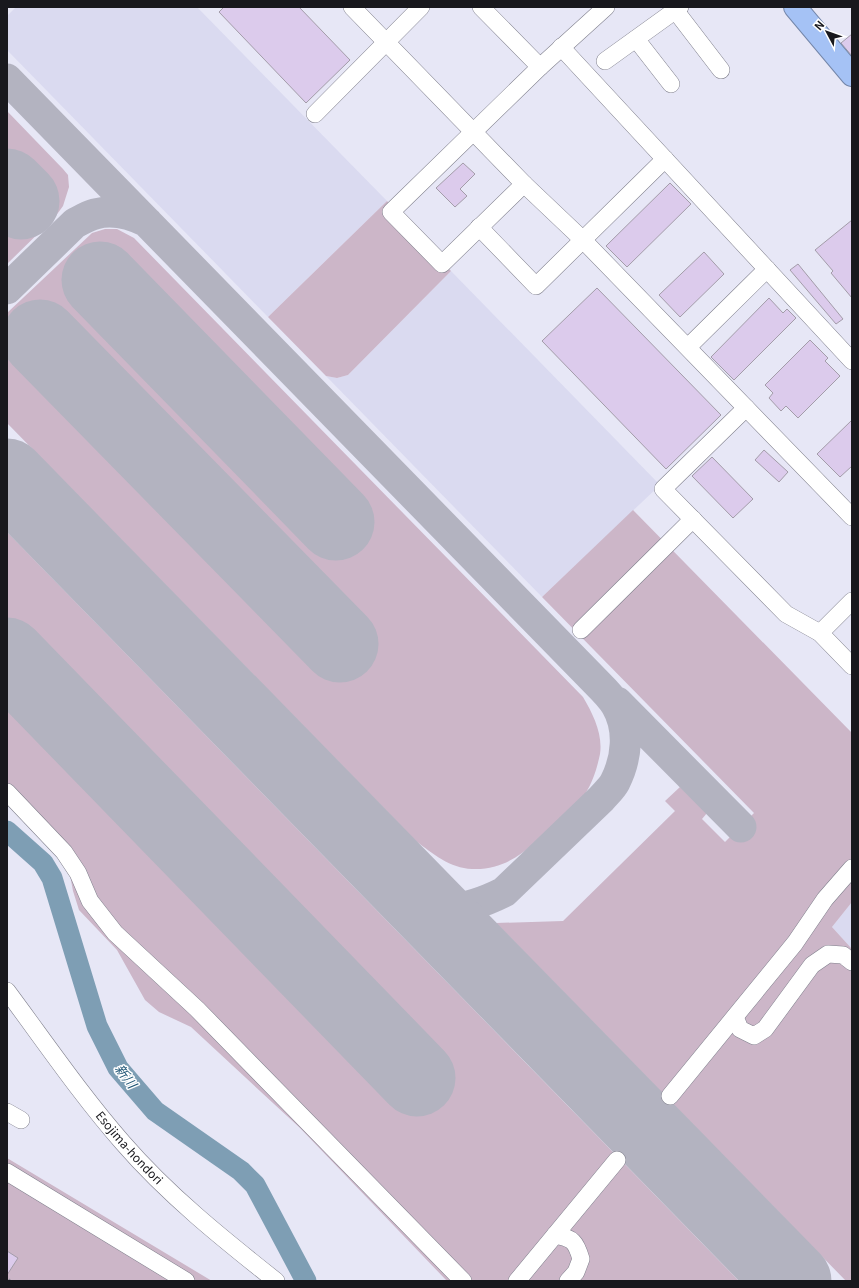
<svg xmlns="http://www.w3.org/2000/svg" width="859" height="1288" viewBox="0 0 859 1288" font-family="Georgia,'Noto Sans JP',serif">
	<style>
		.built { fill: #dadaf0 }
		.green { fill: #ccb6c8 }
		.lines { fill: none; stroke-linecap: round; stroke-linejoin: round }
		.river { stroke: #7e9eb4; stroke-width: 21 }
		.taxiway { stroke: #b3b3c0; stroke-width: 31 }
		.runway { stroke: #b3b3c0; stroke-width: 77 }
		.building { fill: #dccbec; stroke: #a39ca9 }
		.minor-casing { stroke: #80808d; stroke-width: 18 }
		.highway-casing { stroke: #7486a9; stroke-width: 24 }
		.path { stroke: #90909b; stroke-width: 2; stroke-dasharray: 2 2; stroke-linecap: butt }
		.minor { stroke: #fff; stroke-width: 17 }
		.highway { stroke: #a5c2f5; stroke-width: 22 }
		.labels { text-anchor: middle; stroke-width: 3; stroke-linejoin: round; paint-order: stroke }
		.street-label { font-size: 12px; fill: #18181d; stroke: #fff }
		.water-label { font-size: 13px; font-style: italic; fill: #1d5474; stroke: #fff }
	</style>
	<rect width="100%" height="100%" fill="#e7e7f6"/>
	<path class="built" d="M16,7h181l190,194 -119,116 -261,-267v-34z
		M451,271l209,214 -118,112 -216,-221 11,2 11,-3z
		M852,902v47l-20,-22z"/>
	<path class="green" d="M7,111l56,58 5,6 1,12 -6,19 -8,11 -48,47z
		M387,201l64,70 -103,104 -11,3 -11,-2 -58,-59z
		M105,229h12l17,9 449,459c10,17 20,37 17,57 -3,14 -7,28 -15,40 -6,8 -16,16 -24,23 -26,25 -49,54 -89,52 -22,-1 -39,-15 -56,-28l-409,-418v-110l85,-80z
		M633,510l219,223v169l-20,25 20,22v332h-6l-350,-358 67,-2 112,-110 -10,-10 15,-14 27,26 -5,6 23,23 29,-29 -212,-216z
		M7,532l732,749h-292l-147,-153 -109,-101 -32,-15 -14,-12 -28,-50 -38,-40 -6,-19 -3,-16 -8,-16 -55,-56z
		M7,1158l205,123h-205z"/>
	<g class="lines">
		<path class="river" d="M7,831l36,32 9,15 45,148 21,42 37,43 86,60 14,14 51,96"/>
		<path class="taxiway" d="M7,79l591,605c6,6 13,13 18,21 14,24 11,53 -1,77 -3,6 -9,11 -14,17l-97,93c-16,8 -39,17 -57,16 -7,-1 -15,-2 -22,-3
			M7,289l68,-66c6,-3 13,-7 20,-9 18,-5 36,0 52,8
			M617,702l124,125"/>
		<path class="runway" d="M7,187l14,14
			M100,280l236,242
			M40,338l300,306
			M7,477l786,804
			M7,656l410,422"/>
	</g>
	<path class="building" d="M224,7h75l51,53 -44,43 -87,-91z
		M852,34v22l-11,-13z
		M463,163l12,11 -15,15 7,7 -12,11 -19,-19z
		M670,183l21,21 -64,63 -21,-21z
		M852,220v78l-21,-25 2,-2 -18,-21z
		M704,252l20,22 -44,43 -21,-22z
		M798,264l45,55 -7,5 -46,-54z
		M597,288l124,127 -55,54 -124,-128z
		M769,298l14,15 4,-4 9,9 -62,62 -23,-23z
		M810,340l18,18 -3,3 15,15 -42,42 -12,-12 -5,5 -12,-13 4,-5 -8,-8z
		M852,420v46l-12,11 -23,-23z
		M764,450l24,22 -9,10 -24,-22z
		M712,457l41,42 -20,19 -41,-42z
		M7,1251l11,7 -11,17z"/>
	<g class="lines">
		<g class="minor-casing">
			<g id="minor">
				<path d="M352,7l172,177 58,55 270,278"/>
				<path d="M481,7l59,60"/>
				<path d="M675,10l46,60"/>
				<path d="M636,39l35,45"/>
				<path d="M561,47l291,314"/>
				<path d="M605,61l75,-54"/>
				<path d="M315,114l106,-107"/>
				<path d="M524,184l-82,80 -51,-52 149,-145 66,-60"/>
				<path d="M479,227l57,59 129,-127"/>
				<path d="M688,347l79,-78"/>
				<path d="M746,408l-83,81 123,125 34,19 32,33"/>
				<path d="M581,630l112,-111"/>
				<path d="M820,633l32,-32"/>
				<path d="M7,792l57,60 14,21 12,28 25,32 82,76 266,272"/>
				<path id="s1" d="M7,991c38,51 74,104 116,152 45,52 100,96 153,138"/>
				<path d="M735,1017l5,12 14,7 11,-7 47,-64 16,-11 15,1 9,7"/>
				<path d="M670,1096l125,-153 30,-44 27,-31"/>
				<path d="M7,1112l14,8"/>
				<path d="M7,1172l179,109"/>
				<path d="M555,1235c18,3 21,7 26,24l-5,13 -8,9"/>
				<path d="M517,1281l100,-121"/>
			</g>
		</g>
		<g class="highway-casing">
			<path id="highway" d="M795,7l57,68"/>
		</g>
		<path class="path" d="M9,1279l1,2"/>
		<use href="#minor" class="minor"/>
		<use href="#highway" class="highway"/>
	</g>
	<g class="labels">
		<g class="street-label">
			<text dy="4" stroke="none"><textPath href="#s1" startOffset="199">Esojima-hondori</textPath></text>
		</g>
		<g class="water-label">
			<text transform="translate(126 1076) rotate(53)" y="5">新川</text>
		</g>
	</g>
	<rect width="859" height="1288" fill="none" stroke="#18181d" stroke-width="16"/>
	<g transform="translate(827 32) rotate(311)" stroke="#ffffff" stroke-width="3" paint-order="stroke">
	<path d="M0-3L7 15L0 10L-7 15Z" fill="#18181d"/>
	<text y="-6" font-size="11" font-weight="bold" text-anchor="middle" fill="#18181d">N</text>
	</g>
</svg>
